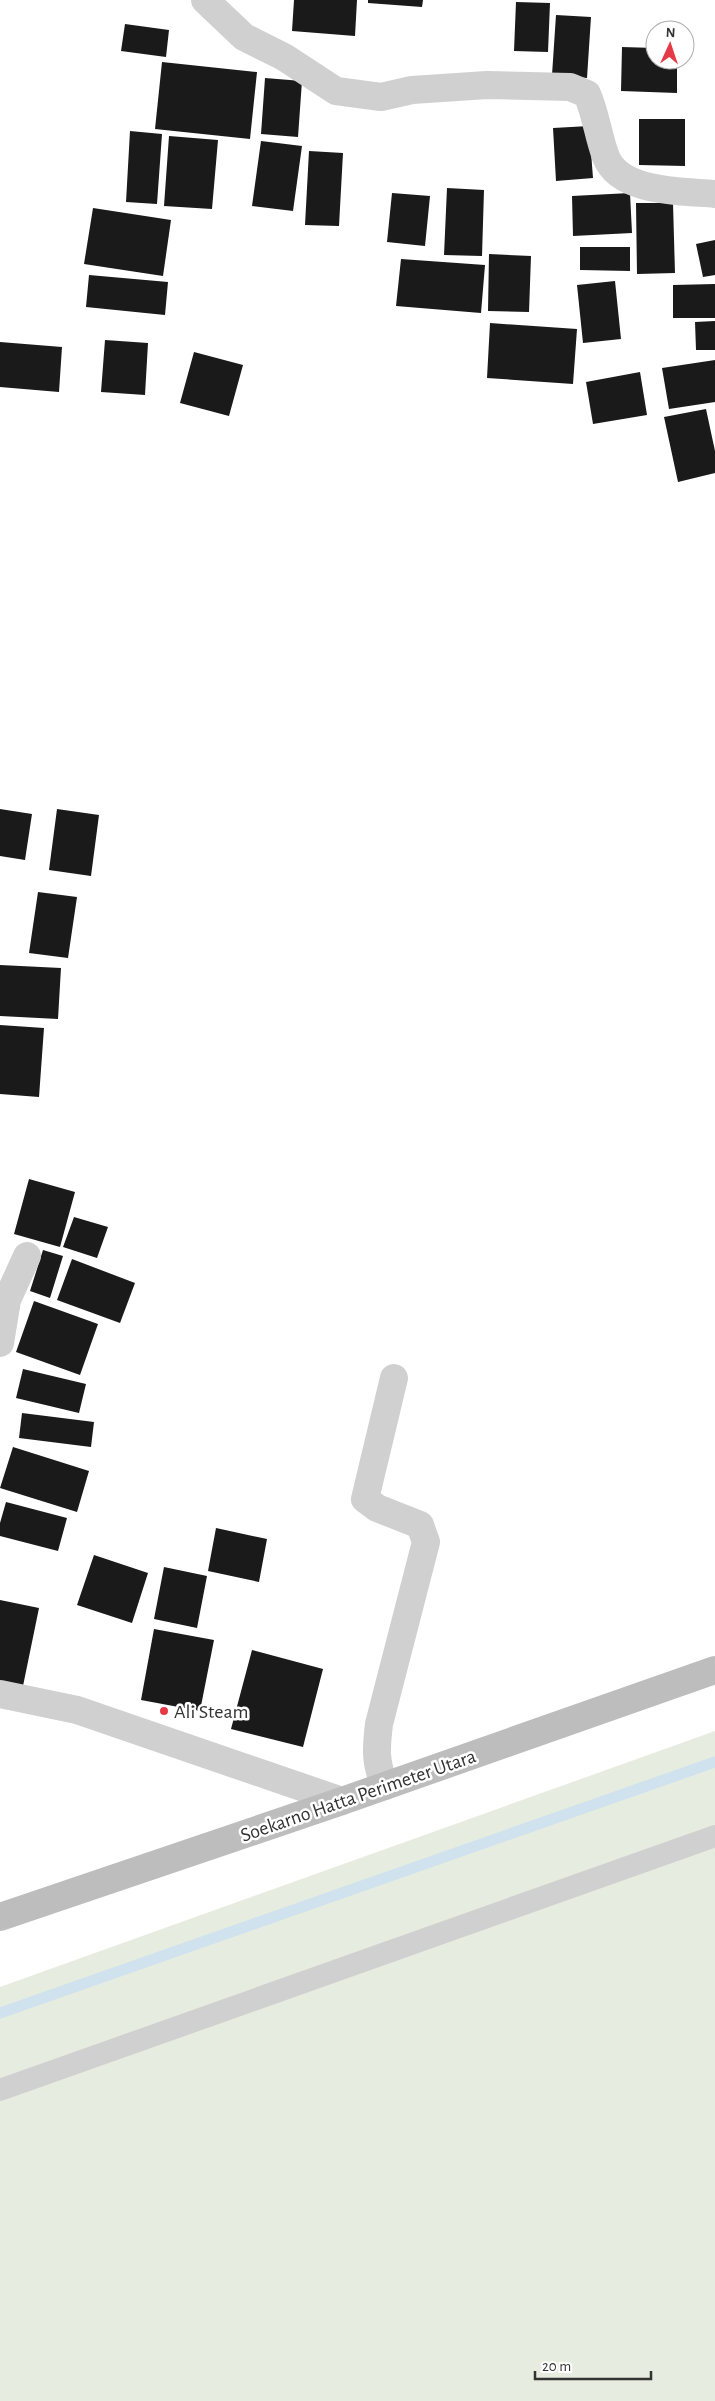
<svg xmlns="http://www.w3.org/2000/svg" width="715" height="2401" viewBox="0 0 715 2401" font-family="'Alegreya Sans',sans-serif">
	<style>
		.green { fill: #e6ecdf }
		.lines { fill: none; stroke-linecap: round; stroke-linejoin: round }
		.stream { stroke: #cfe2ee; stroke-width: 11 }
		.building { fill: #1a1a1a }
		.service { stroke: #d0d0d0; stroke-width: 22 }
		.minor { stroke: #d0d0d0; stroke-width: 28 }
		.secondary { stroke: #bdbdbd; stroke-width: 28 }
		.poi-dot { fill: #e63946; stroke: #fff; stroke-width: 2 }
		.labels { text-anchor: middle; stroke-width: 5; stroke-linejoin: round; paint-order: stroke }
		.poi-label { font-size: 20px; fill: #333; stroke: #fff; text-anchor: start }
		.street-label { font-size: 20px; fill: #333; stroke: #fff }
	</style>
	<rect width="100%" height="100%" fill="#fff"/>
	<path class="green" d="M715,1731v670h-715v-414z"/>
	<g class="lines">
		<path class="stream" d="M0,2013l715,-251"/>
	</g>
	<path class="building" d="M294,0h63l-2,36 -63,-5z
		M368,0h55l-1,7 -54,-4z
		M516,2l34,1 -2,49 -34,-1z
		M556,15l35,2 -4,61 -35,-3z
		M125,24l44,6 -3,27 -45,-6z
		M622,47l33,1v12h22v33l-56,-2z
		M162,62l95,10 -7,67 -95,-10z
		M265,78l37,3 -4,56 -37,-3z
		M639,119h46v47l-46,-1z
		M589,126l4,52 -37,3 -3,-53z
		M130,131l32,3 -5,70 -31,-2z
		M169,136l49,4 -6,69 -48,-3z
		M261,141l41,5 -9,65 -41,-5z
		M309,151l34,2 -4,73 -34,-1z
		M447,188l37,2 -2,66 -38,-1z
		M392,193l38,3 -5,50 -38,-4z
		M630,193l2,40 -59,3 -1,-40z
		M636,203h37l2,70 -38,1z
		M93,208l78,12 -8,56 -79,-12z
		M715,240v35l-12,2 -7,-33z
		M580,247h50v24l-50,-1z
		M489,254l42,2 -2,56 -41,-1z
		M401,259l84,6 -4,48 -85,-7z
		M89,275l79,7 -3,33 -79,-8z
		M615,281l6,58 -38,4 -6,-58z
		M715,284v34h-42v-33z
		M715,321v29h-19l-1,-28z
		M490,323l87,6 -4,55 -86,-6z
		M105,340l43,3 -3,52 -44,-3z
		M0,342l62,5 -3,45 -59,-5z
		M194,352l49,13 -14,51 -49,-13z
		M715,360v42l-46,7 -7,-41z
		M640,372l7,43 -54,9 -7,-42z
		M706,409l9,42v22l-37,9 -14,-65z
		M0,809l32,5 -7,46 -25,-4z
		M57,809l42,6 -8,61 -42,-6z
		M38,892l39,5 -9,61 -39,-5z
		M0,965l61,3 -3,51 -58,-3z
		M0,1025l44,3 -5,69 -39,-3z
		M29,1179l46,13 -15,55 -46,-13z
		M74,1217l34,10 -11,31 -34,-11z
		M43,1250l20,6 -13,42 -20,-7z
		M72,1259l63,24 -15,40 -63,-23z
		M34,1301l64,23 -18,51 -64,-23z
		M23,1369l63,15 -7,29 -63,-15z
		M22,1413l72,9 -3,25 -72,-9z
		M13,1447l76,24 -12,41 -77,-24z
		M6,1502l61,16 -9,33 -58,-15v-13z
		M216,1528l51,11 -8,43 -51,-11z
		M94,1555l54,18 -16,50 -55,-18z
		M164,1567l43,9 -10,52 -43,-9z
		M0,1600l39,8 -16,78 -23,-5z
		M154,1629l60,11 -14,71 -59,-11z
		M252,1650l71,19 -20,78 -72,-18z"/>
	<g class="lines">
		<path class="service" d="M0,2090l715,-254"/>
		<path class="minor" d="M205,0l39,37 40,20 52,34 45,6 31,-7 75,-5 83,2 17,7c9,20 11,42 19,63 14,36 77,34 109,37
			M0,1343l7,-43 20,-44
			M0,1694l77,16 265,91
			M385,1786c-10,-24 -9,-37 -6,-62l47,-182 -6,-17 -43,-17 -12,-9 29,-121"/>
		<path class="secondary" d="M0,1917l342,-116 373,-131"/>
	</g>
	<circle class="poi-dot" cx="164" cy="1711" r="5"/>
	<g class="labels">
		<g class="poi-label">
			<text x="174" y="1718">Ali Steam</text>
		</g>
		<g class="street-label">
			<text transform="translate(358 1795) rotate(-19)" y="7">Soekarno Hatta Perimeter Utara</text>
		</g>
	</g>
	<g transform="translate(670 45) rotate(3)"><circle r="24" fill="#ffffff" stroke="#adadad"/>
	<path d="M0-4L9 19L0 12L-9 19Z" fill="#e63946"/>
	<text y="-8" font-size="14" font-weight="bold" text-anchor="middle" fill="#333333">N</text>
	</g>
	<path d="M535 2371v8h116v-8" fill="none" stroke="#333333" stroke-width="2.5"/>
	<text x="542" y="2371" font-size="15" fill="#333333" stroke="#ffffff" stroke-width="4" paint-order="stroke">20 m</text>
</svg>
